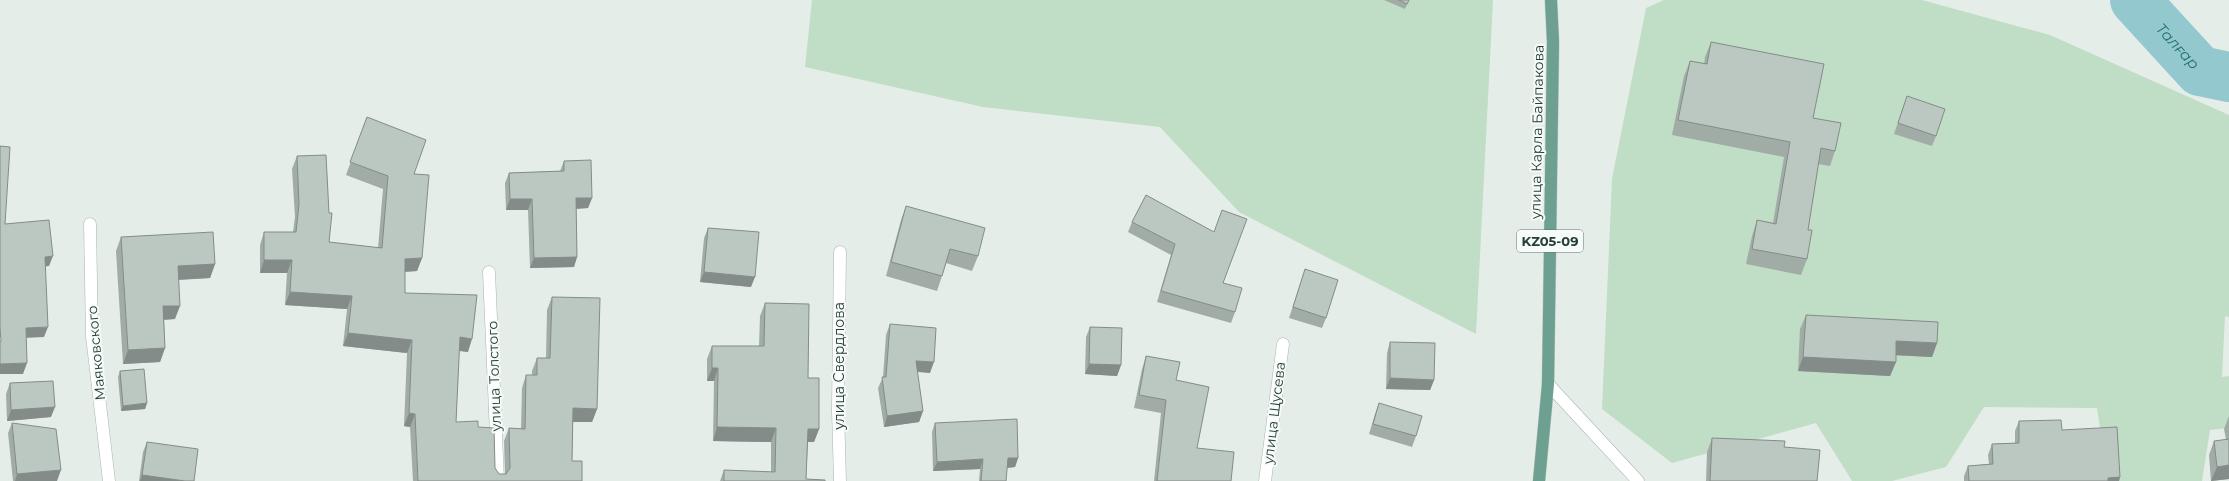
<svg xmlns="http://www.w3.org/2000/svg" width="2229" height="481" viewBox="0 0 2229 481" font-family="Montserrat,sans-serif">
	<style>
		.green { fill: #c0ddc6 }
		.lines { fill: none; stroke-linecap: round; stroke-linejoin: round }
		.river { stroke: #92c8ce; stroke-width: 50 }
		.street-casing { stroke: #a8b5b0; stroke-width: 13 }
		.primary-casing { stroke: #c2c9c7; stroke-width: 13 }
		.street { stroke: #fff; stroke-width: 12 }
		.primary { stroke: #6da090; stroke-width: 12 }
		.wall { fill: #a1aca7 }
		.shaded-wall { fill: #838c88 }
		.building { fill: #bbc8c2; stroke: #838c88 }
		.labels { text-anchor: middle; stroke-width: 4; stroke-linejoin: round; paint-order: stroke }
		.shield { fill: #f6faf8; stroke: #647670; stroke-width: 1 }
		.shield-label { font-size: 13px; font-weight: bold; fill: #253e36 }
		.street-label { font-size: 14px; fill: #253e36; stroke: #f6faf8 }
		.water-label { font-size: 15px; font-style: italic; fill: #236e77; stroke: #f6faf8 }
	</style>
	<rect width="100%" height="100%" fill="#e5ede9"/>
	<path class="green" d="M812,0h681l-17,334 -237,-122 -79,-85 -177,-20 -178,-40z
		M1664,0h258l128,35 179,80v202l-4,-1 -3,61 7,-1v52l-19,2 -8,51h-94l-11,-73 -113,-1 -38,60 -54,14h-40l-36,-58 -144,40 -70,-54 10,-230 34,-171z"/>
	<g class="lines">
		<path class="river" id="s1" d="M2135,0l65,71 29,6"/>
		<g class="street-casing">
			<path id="street" d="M90,224l2,112 17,145
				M489,272l9,209
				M1548,384l90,97
				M840,481l-2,-71 2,-158
				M1265,481l18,-137"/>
		</g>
		<g class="primary-casing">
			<path id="primary" d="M1539,481l9,-97 5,-342 -2,-42"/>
		</g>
		<use href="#street" class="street"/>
		<use href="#primary" class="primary"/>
	</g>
	<path class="wall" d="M1384,0h25l-4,9z
		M1711,42l102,76 22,33 -5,15 -12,-2 -10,66 -1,29 -6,16 -55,-11 6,-28 5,-16 16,3 11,-66 -112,-22 12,-59 6,-15 14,3 1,-7z
		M1907,96l29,40 -4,10 -38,-12z
		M367,117l47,57 8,84 -5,13 -12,1v21l63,59 -9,-1 -3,71 22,5 17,41 4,6h6l-1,-33 5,-13 12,1 1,-41 4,-13h6v-4l5,-13h9l1,-48 5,-13 45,112 -5,13h-19l-1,39 10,20h-169l-3,-54 -6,-1 3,-73 -64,-7 4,-37 -62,-4 2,-32h-27v-28l4,-13h29l2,-15 -3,-48 5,-13 32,86 49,6 5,-59 -37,-14z
		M564,161l28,37 -4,10 -12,1 1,48 -3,10 -44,1 -2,-58h-22l-1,-27 4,-10 51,-2z
		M1146,195l77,88 12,29 -4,11 -74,-21 14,-47 -43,-23 4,-10z
		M906,206l72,50 -6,15 -26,-8 -4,13 -5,15 -51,-15 15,-56z
		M708,228l43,59 -51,-5 4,-44z
		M121,237l94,27 -5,14 -31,2 -4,39 -11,1 1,28 -5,14 -37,2 -7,-113z
		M1305,269l21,49 -4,10 -33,-10z
		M765,303l43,75 11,51 -5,13h-6l-2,37 19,2h-105l4,-11 47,2v-30l-58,-1 1,-60h-7v-22l5,-13h47l1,-30z
		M1806,315l131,28 -5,14 -36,-2v7l-6,14 -92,-5 2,-42z
		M890,324l40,49 -13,-1 6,39 -4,11 -35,5 -6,-39 5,-11 3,-42z
		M1090,327l31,38 -4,11 -32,-2 1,-37z
		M1390,342l44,38 -4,10 -44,-1 1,-36z
		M1146,356l30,24 21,68 34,33h-77l7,-68 -27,-5 8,-39z
		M120,371l27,32 -2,6 -24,2 -3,-34z
		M10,383l41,34 -44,4 -1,-27z
		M1379,403l37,33 -4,11 -43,-13 6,-20z
		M2229,416v63l-18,2 -2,-26 5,-14 12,-1 -2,-11z
		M2019,421l43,9 58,47 -1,4h-155v-5l4,-10 21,-2 -1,-9 4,-11 23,-1v-12z
		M12,423l45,58h-44l-5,-48z
		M935,423l83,35 -3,9 -8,1 -1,13h-27l1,-12 -47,2 -1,-39z
		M1712,438l72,9 33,34h-111l1,-29z
		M147,442l47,39h-55l4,-29z"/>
	<path class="shaded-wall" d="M576,198h16l-4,10 -16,1z
		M510,199h22l-4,11h-22z
		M53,256l-4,10 -8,1 4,-10z
		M577,257l-3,10 -44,1 4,-10z
		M422,258l-5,13 -17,1 5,-13z
		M264,260h28l-5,13h-27z
		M215,264l-5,14 -37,2 5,-14z
		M704,272l51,5 -4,10 -51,-5z
		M290,292l62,4 -5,13 -62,-4z
		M163,306h17l-5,13 -17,1z
		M48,327l-4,10 -22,1 4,-10z
		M348,333l64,7 -5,13 -64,-7z
		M460,337l12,2 -4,13 -13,-2z
		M1896,341l41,2 -5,14 -41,-2z
		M165,348l-5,14 -37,2 5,-14z
		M1803,357l93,5 -6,14 -92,-5z
		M916,361l18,1 -4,11 -18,-2z
		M27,363l-4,11h-23v-10z
		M1089,364l32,1 -4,11 -32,-2z
		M712,368h6l-4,13h-7z
		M1390,378l44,2 -4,10 -44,-1z
		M147,403l-2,6 -24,2 2,-5z
		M55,407l-4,10 -44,4 4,-11z
		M573,408l24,1 -5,13h-24z
		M923,411l-4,11 -35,5 3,-11z
		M409,413l6,1 -5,13 -6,-1z
		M717,427l59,1 -5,14 -58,-1z
		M808,429h11l-5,13h-11z
		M1008,458h10l-3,9 -10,1z
		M983,459l-3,10 -47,2 4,-9z
		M2229,465v14l-18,2 6,-14z
		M61,470l-4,11h-42l2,-7z
		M142,475l43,6h-45z
		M2120,477l-1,4h-12l1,-3z"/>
	<path class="building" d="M1399,0h10l-2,4z
		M1711,42l113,22 -11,54 28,5 -6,28 -14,-3 -13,82h4l-5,29 -55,-10 5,-29 19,4 14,-82 -112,-22 12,-59 17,3z
		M1907,96l38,13 -9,27 -38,-13z
		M367,117l59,23 -12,34 15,1 -7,83 -17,1v34l72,2 -5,44 -12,-2 -4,85 22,-1v6l16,1 1,40 4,6h7l4,-6 -1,-40 16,1 1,-54h11v-17h13l2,-61 48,1 -3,111 -24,-1 -1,53h10v20h-164l-3,-67 -6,-1 3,-73 -64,-7 4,-37 -62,-4 2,-32h-28v-28h32l3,-28 -2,-48 29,-1 3,58h3l-3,29 53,6 6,-72 -38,-14z
		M0,146l10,1 -5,77 44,-4 4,36 -8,1 3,70 -22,1 1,35 -27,1v-22l1,-1 -1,-14z
		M591,160l1,38h-16l1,59 -43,1 -2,-59h-22l-1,-26 55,-2v-10z
		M1146,195l68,37 8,-22 25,9 -24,64 19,5 -7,24 -74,-21 14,-47 -43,-22z
		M906,206l79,22 -7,28 -28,-7 -8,27 -51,-14z
		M708,228l51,4 -4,45 -51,-5z
		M213,232l2,32 -37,2 2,40h-17l2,42 -37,2 -7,-113z
		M1305,269l33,11 -12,38 -33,-11z
		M765,303l44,1 -1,74h11v51h-11l-2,50 19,1v1h-101v-11l51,2 1,-44 -59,-1 1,-59h-6v-22h52z
		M1806,315l132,7 -1,21 -41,-2v21l-93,-5z
		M890,324l46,4 -2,34 -18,-1 7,50 -36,5 -5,-39h4z
		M1090,327l32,1 -1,37 -32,-1z
		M1390,342l45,1 -1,37 -44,-2z
		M1146,356l34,6 -4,18 33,7 -12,61 37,4 -3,29h-74l9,-81 -27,-5z
		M144,369l3,34 -24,3 -3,-35z
		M53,381l2,26 -44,3 -1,-27z
		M1379,403l43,13 -6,20 -43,-12z
		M1017,419l1,39h-10l-2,23h-25l2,-22 -46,3 -2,-39z
		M2061,420l1,10 55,-3 3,50 -12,1v3h-139l-1,-15 25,-2 -1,-20 27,-1v-22z
		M12,423l44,6 5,41 -44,4z
		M1712,438l73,3 -1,6 36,3 -3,31h-107z
		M2229,439v26l-12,2 -3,-26z
		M147,442l51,7 -4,32h-9l-43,-6z"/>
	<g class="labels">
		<rect class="shield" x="1517" y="230" width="66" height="22" rx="3"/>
		<g class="shield-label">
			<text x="1550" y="246">KZ05-09</text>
		</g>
		<g class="street-label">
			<text transform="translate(1537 132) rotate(-89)" y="5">улица Карла Байпакова</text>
			<text transform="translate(96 353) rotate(-95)" y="5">Маяковского</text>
			<text transform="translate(839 366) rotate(-90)" y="5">улица Свердлова</text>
			<text transform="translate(494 376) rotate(-92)" y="5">улица Толстого</text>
			<text transform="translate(1274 413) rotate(-83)" y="5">улица Щусева</text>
		</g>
		<g class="water-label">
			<text dy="5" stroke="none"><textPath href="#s1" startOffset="63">Талғар</textPath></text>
		</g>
	</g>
</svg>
